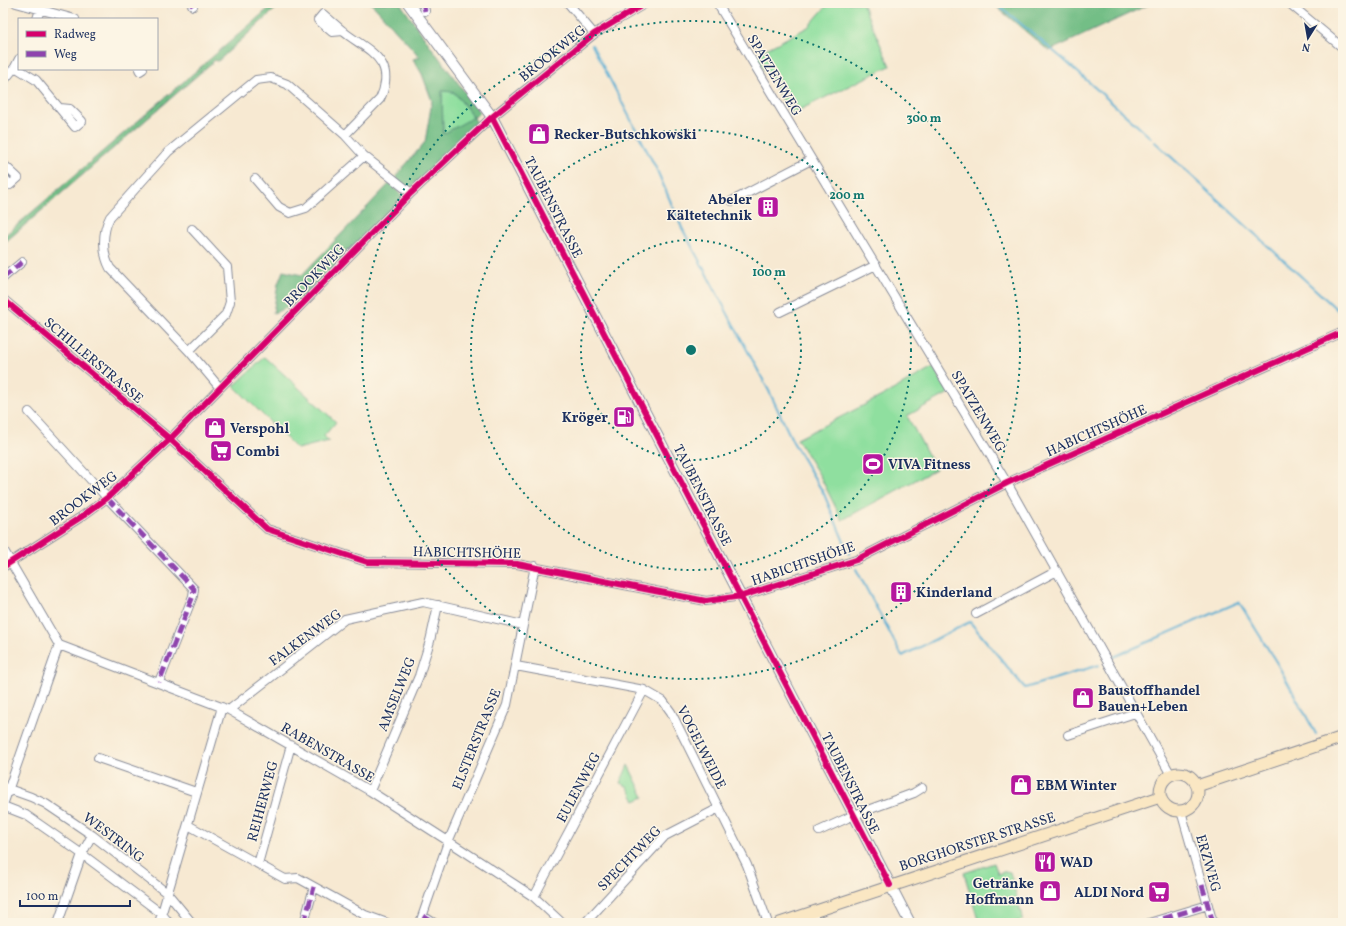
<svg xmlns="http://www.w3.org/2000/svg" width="1346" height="926" viewBox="0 0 1346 926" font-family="Vollkorn,serif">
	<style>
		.green { fill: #8fdf9f; stroke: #55877e }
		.forest { fill: #73be86; stroke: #477672; fill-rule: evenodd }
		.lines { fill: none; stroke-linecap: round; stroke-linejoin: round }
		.stream { stroke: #56add3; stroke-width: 2 }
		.minor-casing { stroke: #898c98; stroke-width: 10 }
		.tertiary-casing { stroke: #898c98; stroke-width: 12 }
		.secondary-casing { stroke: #898c98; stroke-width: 13 }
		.minor { stroke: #fff; stroke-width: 8 }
		.tertiary { stroke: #fff; stroke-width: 10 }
		.secondary { stroke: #fae7c3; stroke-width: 11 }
		.quiet { stroke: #8e44ad; stroke-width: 5; stroke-dasharray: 10 5; stroke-linecap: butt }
		.cycleway-casing { stroke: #fcf5e5; stroke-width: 8 }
		.cycleway { stroke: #d6006c; stroke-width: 6 }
		.ring { fill: none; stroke: #0f766e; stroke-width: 2; stroke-dasharray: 2 4 }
		.labels { text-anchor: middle; stroke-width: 3; stroke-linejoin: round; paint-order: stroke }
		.street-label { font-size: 14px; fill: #1b2f5e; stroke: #fcf5e5 }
		.poi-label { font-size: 14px; font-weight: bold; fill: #1b2f5e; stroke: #fcf5e5; text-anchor: start }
		.centre { fill: #0f766e; stroke: #fcf5e5; stroke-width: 2 }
		.ring-label { font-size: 12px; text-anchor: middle; font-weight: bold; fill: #0f766e; stroke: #fcf5e5; stroke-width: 3; stroke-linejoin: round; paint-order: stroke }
	</style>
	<rect width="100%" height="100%" fill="#fcf5e5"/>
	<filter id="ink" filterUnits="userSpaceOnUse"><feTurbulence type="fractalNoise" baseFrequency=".025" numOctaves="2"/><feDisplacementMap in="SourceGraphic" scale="8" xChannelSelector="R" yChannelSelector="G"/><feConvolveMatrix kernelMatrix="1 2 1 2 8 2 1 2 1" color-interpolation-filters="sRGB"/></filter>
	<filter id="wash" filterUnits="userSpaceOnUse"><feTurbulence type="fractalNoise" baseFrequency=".012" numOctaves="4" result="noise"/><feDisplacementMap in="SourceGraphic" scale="16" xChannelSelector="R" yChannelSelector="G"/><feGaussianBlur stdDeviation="0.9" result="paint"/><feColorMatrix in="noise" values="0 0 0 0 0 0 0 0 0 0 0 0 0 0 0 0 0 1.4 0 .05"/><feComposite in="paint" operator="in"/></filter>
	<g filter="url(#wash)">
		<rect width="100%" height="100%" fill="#f7e9d2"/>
		<path class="green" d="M829,3h33l28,63 -99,48 -36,-59 53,-28z
			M442,91l12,1 20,26 -31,16z
			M265,357l71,65 -12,14 5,5 -32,8 -63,-63z
			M933,367l16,26 -42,23 29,53 -94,51 -22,-44 -23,-37 87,-44z
			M628,765l16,32 -9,4 -8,-15 -7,-3z
			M994,863l4,11 7,-3 5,1 13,48 -10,3h-34l-15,-50z"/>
		<path class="forest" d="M275,3h7l-65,59 -2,-2 -212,184v-7z
			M371,3h29l34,48 46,61 -6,6 6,10 -69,65 -11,-9 -4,-8 29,-34 7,-41 -10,-27 -9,-15 7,-2zM442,91l12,1 20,25 -31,17z
			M992,3h160l-103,48z
			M390,183l15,16 -99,102 -33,12 5,-29 5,-13 19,4z"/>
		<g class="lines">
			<path class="stream" d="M996,3l67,56 88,79
				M592,45l64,123 26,60 87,163 24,51 31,52 25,60
				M1155,142l188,173
				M856,569l46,87 68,-34 55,66 74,-23
				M1109,659l130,-57 39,63 38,69"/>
		</g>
	</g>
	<g filter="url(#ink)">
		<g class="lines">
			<g class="minor-casing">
				<path id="minor" d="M16,3l59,16
					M191,3l2,3
					M423,3l2,8
					M568,3l26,31
					M717,3l290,480 164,292
					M1289,3l54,45
					M37,19l5,-16
					M343,31l-11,1 -14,-12 5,-6c7,6 14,12 21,18 12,10 30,18 38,32 6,10 3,25 -2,35l-35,36
					M15,67l21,13 39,47 7,-6 -12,-12 -10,-1
					M139,69l1,2 3,-2
					M3,82l12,-15 4,-8
					M3,164l15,14 -8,7 -7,-9
					M255,179l24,28 11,6 16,-5 58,-52
					M732,201l79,-41
					M3,278l19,-16
					M3,299l167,140 97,90 100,33 150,2 189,37 36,-5 114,-36 151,-77 336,-151
					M780,312l96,-47
					M189,351l37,-37 4,-12 -3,-35 -35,-38
					M220,388l-31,-37 -79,-83c-8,-15 -8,-36 0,-51l58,-65 88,-72 15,-2 16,6 58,51 19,21 47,37
					M29,412l81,89 84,88 -1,7 -34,86
					M3,549l56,96
					M3,567l78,-50 26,-19 63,-59 241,-246 81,-76 102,-83 52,-31
					M976,614l81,-43
					M59,645l170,65 141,81 89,57 75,49 28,26
					M516,666l128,24 19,11 8,11 76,153 21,58
					M229,710l116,-91 78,-17 100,23
					M1068,735l67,-22
					M98,758l98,34
					M3,787l28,10 15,7 46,31 76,59 24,29
					M370,791l49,-115 11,-35 8,-36
					M3,805l56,-160
					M3,806l23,9 56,39 80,60 7,9
					M1181,811l32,112
					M188,825l97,54 13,-1 67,37 22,8
					M819,831l35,-16 60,-22 8,-5
					M258,864l33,-119
					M534,897l110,-207
					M812,912l4,11
					M423,916l11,7
					M58,923l24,-69 10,-19
					M159,923l63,-216
					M304,923l10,-36
					M420,923l28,-81 59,-137 28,-139
					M585,923l80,-87 54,-28
					M1149,923l59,-18"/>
			</g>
			<g class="tertiary-casing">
				<path id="tertiary" d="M408,3l84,114 418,806"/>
			</g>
			<g class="secondary-casing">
				<path id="secondary" d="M1160 792a19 19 0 1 1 38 0a19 19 0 1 1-38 0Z
					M1197,786l146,-49
					M780,923l380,-126"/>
			</g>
			<use href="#minor" class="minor"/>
			<use href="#tertiary" class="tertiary"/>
			<use href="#secondary" class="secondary"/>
			<path class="quiet" d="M191,3l2,3
				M423,3l2,8
				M3,278l19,-16
				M107,498l87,91 -1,7 -34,86
				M1202,885l11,38
				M423,916l11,7
				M304,923l10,-36
				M1149,923l59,-18"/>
			<g class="cycleway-casing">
				<path id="cycleway" d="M492,117l398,768
					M3,299l167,140 97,90 100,33 150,2 189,37 36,-5 114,-36 151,-77 336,-151
					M3,567l78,-50 26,-19 63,-59 241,-246 81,-76 102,-83 52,-31"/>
			</g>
			<use href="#cycleway" class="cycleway"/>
		</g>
	</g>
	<g class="ring">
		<circle cx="691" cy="350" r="110"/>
		<circle cx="691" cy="350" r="220"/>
		<circle cx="691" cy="350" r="329"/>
	</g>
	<defs>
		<g id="shop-square" transform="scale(1.15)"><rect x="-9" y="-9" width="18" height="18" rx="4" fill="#b5179e" stroke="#fcf5e5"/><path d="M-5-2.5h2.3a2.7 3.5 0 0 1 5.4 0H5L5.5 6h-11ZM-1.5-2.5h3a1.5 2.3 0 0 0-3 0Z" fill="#fff"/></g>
		<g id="building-square" transform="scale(1.15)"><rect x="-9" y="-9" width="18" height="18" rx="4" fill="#b5179e" stroke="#fcf5e5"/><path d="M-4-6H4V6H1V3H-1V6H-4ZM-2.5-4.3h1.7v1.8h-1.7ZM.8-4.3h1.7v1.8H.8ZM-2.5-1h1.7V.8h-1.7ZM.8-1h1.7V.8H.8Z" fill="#fff"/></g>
		<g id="fuel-square" transform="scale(1.15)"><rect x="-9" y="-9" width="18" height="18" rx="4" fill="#b5179e" stroke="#fcf5e5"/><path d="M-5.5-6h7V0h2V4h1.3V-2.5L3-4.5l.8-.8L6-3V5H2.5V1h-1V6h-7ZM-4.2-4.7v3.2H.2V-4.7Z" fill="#fff"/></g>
		<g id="supermarket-square" transform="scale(1.15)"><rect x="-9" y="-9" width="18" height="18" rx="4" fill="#b5179e" stroke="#fcf5e5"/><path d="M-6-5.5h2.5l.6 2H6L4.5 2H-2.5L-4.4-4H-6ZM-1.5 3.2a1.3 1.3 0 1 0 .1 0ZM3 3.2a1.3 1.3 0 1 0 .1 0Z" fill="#fff"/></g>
		<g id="stadium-square" transform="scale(1.15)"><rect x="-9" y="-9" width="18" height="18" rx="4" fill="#b5179e" stroke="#fcf5e5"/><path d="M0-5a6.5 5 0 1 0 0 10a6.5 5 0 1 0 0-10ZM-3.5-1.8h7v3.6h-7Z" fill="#fff"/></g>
		<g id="restaurant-square" transform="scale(1.15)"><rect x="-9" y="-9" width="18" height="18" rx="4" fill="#b5179e" stroke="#fcf5e5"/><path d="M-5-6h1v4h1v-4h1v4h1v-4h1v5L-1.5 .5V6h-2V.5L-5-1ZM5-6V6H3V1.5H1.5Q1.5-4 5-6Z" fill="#fff"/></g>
	</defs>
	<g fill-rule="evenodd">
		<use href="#shop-square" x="539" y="134"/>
		<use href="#building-square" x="768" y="207"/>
		<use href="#fuel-square" x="624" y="417"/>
		<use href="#shop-square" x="215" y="428"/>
		<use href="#supermarket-square" x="221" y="451"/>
		<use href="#stadium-square" x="873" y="464"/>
		<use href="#building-square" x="901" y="592"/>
		<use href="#shop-square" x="1083" y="698"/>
		<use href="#shop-square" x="1021" y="785"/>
		<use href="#restaurant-square" x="1045" y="862"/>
		<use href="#shop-square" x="1050" y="891"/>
		<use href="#supermarket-square" x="1159" y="892"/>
	</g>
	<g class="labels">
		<g class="street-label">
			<text transform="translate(552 53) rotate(-39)" y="5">BROOKWEG</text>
			<text transform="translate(775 75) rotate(59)" y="5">SPATZENWEG</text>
			<text transform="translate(554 207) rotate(63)" y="5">TAUBENSTRASSE</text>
			<text transform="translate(314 275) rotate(-46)" y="5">BROOKWEG</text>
			<text transform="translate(94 360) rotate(40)" y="5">SCHILLERSTRASSE</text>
			<text transform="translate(979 411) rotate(59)" y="5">SPATZENWEG</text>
			<text transform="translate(1096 430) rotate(-24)" y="5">HABICHTSHÖHE</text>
			<text transform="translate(703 495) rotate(63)" y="5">TAUBENSTRASSE</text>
			<text transform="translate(83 498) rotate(-37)" y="5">BROOKWEG</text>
			<text transform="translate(467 552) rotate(1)" y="5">HABICHTSHÖHE</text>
			<text transform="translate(803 563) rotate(-19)" y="5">HABICHTSHÖHE</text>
			<text transform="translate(305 637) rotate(-36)" y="5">FALKENWEG</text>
			<text transform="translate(396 694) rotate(-68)" y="5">AMSELWEG</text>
			<text transform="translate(476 739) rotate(-68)" y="5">ELSTERSTRASSE</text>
			<text transform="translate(702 747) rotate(63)" y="5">VOGELWEIDE</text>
			<text transform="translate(328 752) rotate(30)" y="5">RABENSTRASSE</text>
			<text transform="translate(851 783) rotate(63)" y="5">TAUBENSTRASSE</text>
			<text transform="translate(578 787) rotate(-62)" y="5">EULENWEG</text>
			<text transform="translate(262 801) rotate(-75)" y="5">REIHERWEG</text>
			<text transform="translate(114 837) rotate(37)" y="5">WESTRING</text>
			<text transform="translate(977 841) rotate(-18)" y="5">BORGHORSTER STRASSE</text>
			<text transform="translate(629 858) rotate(-46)" y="5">SPECHTWEG</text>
			<text transform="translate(1209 863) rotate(74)" y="5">ERZWEG</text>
		</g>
		<g class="poi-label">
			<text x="554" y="139">Recker-Butschkowski</text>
			<text x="752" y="204" text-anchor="end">Abeler<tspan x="752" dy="16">Kältetechnik</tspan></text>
			<text x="608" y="422" text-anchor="end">Kröger</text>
			<text x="230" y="433">Verspohl</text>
			<text x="236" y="456">Combi</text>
			<text x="888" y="469">VIVA Fitness</text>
			<text x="916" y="597">Kinderland</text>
			<text x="1098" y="695">Baustoffhandel<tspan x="1098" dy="16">Bauen+Leben</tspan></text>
			<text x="1036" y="790">EBM Winter</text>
			<text x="1060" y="867">WAD</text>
			<text x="1034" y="888" text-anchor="end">Getränke<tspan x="1034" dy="16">Hoffmann</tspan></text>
			<text x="1144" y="897" text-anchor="end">ALDI Nord</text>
		</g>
	</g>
	<circle cx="691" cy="350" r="6" class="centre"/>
	<g class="ring-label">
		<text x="924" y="122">300 m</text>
		<text x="847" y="199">200 m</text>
		<text x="769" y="276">100 m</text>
	</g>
	<rect width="1346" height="926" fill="none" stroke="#fcf5e5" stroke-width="16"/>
	<rect x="18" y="18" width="140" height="52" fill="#fcf5e5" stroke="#a2a6af"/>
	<rect x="26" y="31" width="20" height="6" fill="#d6006c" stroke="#a2a6af"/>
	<text x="54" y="38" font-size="12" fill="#1b2f5e">Radweg</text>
	<rect x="26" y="51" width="20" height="6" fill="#8e44ad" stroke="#a2a6af"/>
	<text x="54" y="58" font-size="12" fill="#1b2f5e">Weg</text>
	<g transform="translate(1308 38) rotate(191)" stroke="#fcf5e5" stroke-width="3" paint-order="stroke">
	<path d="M0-3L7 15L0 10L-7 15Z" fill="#1b2f5e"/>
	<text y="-6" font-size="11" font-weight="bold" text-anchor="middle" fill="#1b2f5e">N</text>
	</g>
	<path d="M20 900v6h110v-6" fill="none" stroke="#1b2f5e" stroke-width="2"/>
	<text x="26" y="900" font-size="12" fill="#1b2f5e" stroke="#fcf5e5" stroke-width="3" paint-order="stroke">100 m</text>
</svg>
